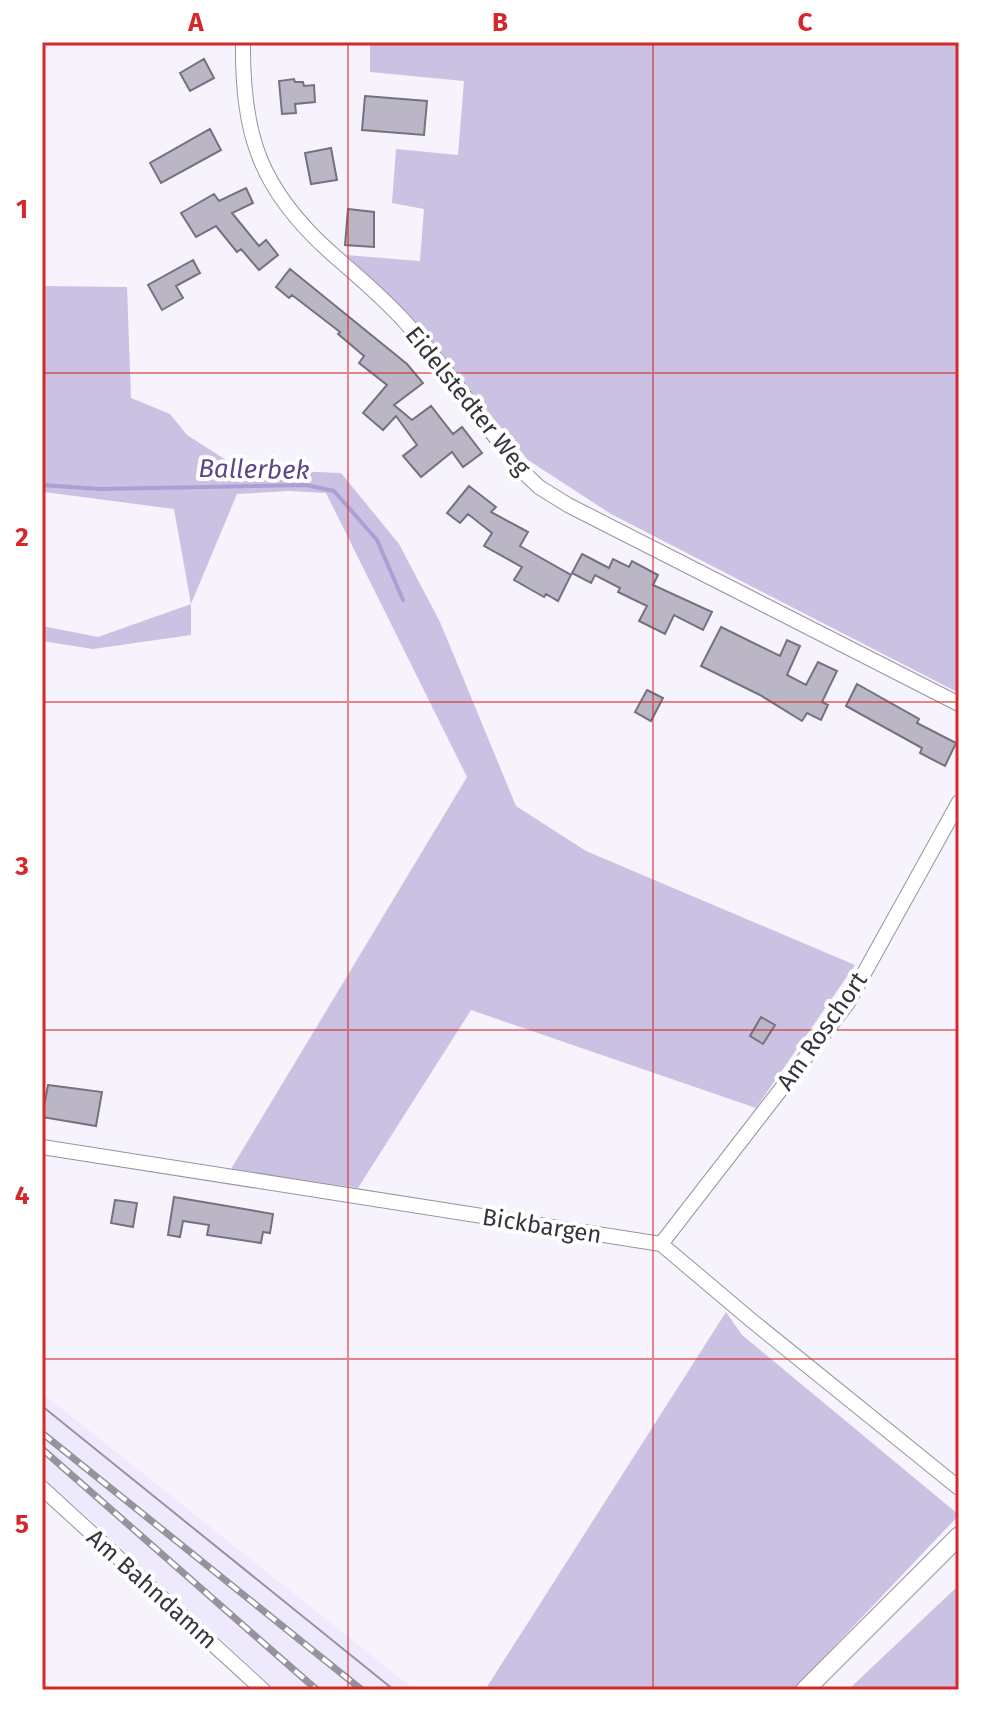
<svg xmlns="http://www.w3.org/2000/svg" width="1001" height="1732" viewBox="0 0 1001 1732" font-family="'Fira Sans',sans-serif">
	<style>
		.built { fill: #efe9fd }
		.green { fill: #cbc1e3 }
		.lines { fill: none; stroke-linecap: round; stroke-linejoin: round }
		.stream { stroke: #af9ed3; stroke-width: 4 }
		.building { fill: #bab6c6; stroke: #757180; stroke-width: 2 }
		.minor-casing { stroke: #9893a3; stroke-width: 16 }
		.tertiary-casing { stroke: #9893a3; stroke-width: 20 }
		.minor { stroke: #fff; stroke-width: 14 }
		.tertiary { stroke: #fff; stroke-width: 18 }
		.tram { stroke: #96939c; stroke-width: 2 }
		.rail-casing { stroke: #96939c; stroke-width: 7 }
		.rail { stroke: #fff; stroke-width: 4; stroke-dasharray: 12; stroke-linecap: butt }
		.grid { fill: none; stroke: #d62828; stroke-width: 2; stroke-opacity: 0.55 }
		.labels { text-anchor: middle; stroke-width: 8; stroke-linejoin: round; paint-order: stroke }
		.street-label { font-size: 24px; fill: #37353c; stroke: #fff }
		.water-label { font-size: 26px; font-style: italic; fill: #5e4688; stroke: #fff }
		.neatline { fill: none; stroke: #d62828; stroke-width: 3 }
		.grid-label { font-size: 26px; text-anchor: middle; font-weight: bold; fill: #d62828 }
	</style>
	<rect width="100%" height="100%" fill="#f6f3fd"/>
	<path class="built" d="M42,1393l373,297h-139l-184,-169 -50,-42z"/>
	<path class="green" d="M370,42h589v651l-348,-179 -83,-54 -133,-158 -49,-47 74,6 4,-52 -32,-6 4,-54 62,6 6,-74 -94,-9z
		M42,286l85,1 4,111 39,16 17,21 53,34 101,4 58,71 41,78 76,184 70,45 269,114 -99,143 -285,-98 -113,178 -127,-19 236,-392 -141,-284 -37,-2 -52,3 -46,110v31l-98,14 -51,-8v-15l56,11 93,-33 -17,-95 -130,-17 1,-24 -3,-2z
		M726,1312l16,23 217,180 -166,175h-308z
		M959,1585v105h-111z"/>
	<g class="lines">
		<path class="stream" d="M42,485l58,4 206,-4 28,6 43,49 26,60"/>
	</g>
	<path class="building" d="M204,59l10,19 -24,13 -10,-18z
		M294,79l1,3h8l1,4 10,-1 1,17 -20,2 1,9 -14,1 -3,-33z
		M365,96l62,5 -3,34 -62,-5z
		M210,129l11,21 -60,33 -11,-20z
		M331,148l6,32 -26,4 -6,-31z
		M246,188l7,15 -21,10 27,33 7,-6 12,15 -19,15 -18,-21 -4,3 -21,-26 -20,11 -15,-24 33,-19 5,7z
		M348,209l26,3v35l-29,-2z
		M193,260l7,13 -24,13 7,12 -21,12 -14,-25z
		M290,269l117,95 16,19 -29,22 18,15 19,-14 22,28 9,-7 20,26 -19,14 -11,-15 -31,25 -18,-21 14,-11 -21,-29 -13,14 -20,-17 24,-28 -28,-22 5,-7 -26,-22 2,-2 -48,-37 -3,3 -13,-11z
		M469,486l27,21 -5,5 37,20 -8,14 51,29 -13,26 -12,-7 -2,3 -30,-17 8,-13 -38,-21 8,-13 -24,-19 -8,9 -13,-10z
		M582,554l27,14 4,-9 16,8 3,-6 26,14 -5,10 59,27 -9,18 -29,-15 -9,19 -26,-13 8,-15 -29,-14 2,-4 -25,-13 -4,8 -19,-10z
		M721,627l59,29 7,-16 13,6 -13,29 19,10 12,-23 19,9 -15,31 6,3 -7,15 -14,-7 -5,8 -42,-26 -59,-29z
		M857,684l62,35 -2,4 39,20 -11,23 -25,-13 2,-5 -76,-42z
		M647,690l16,8 -12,23 -16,-9z
		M761,1017l14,8 -12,19 -13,-8z
		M48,1085l54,7 -6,34 -54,-9z
		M174,1197l99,17 -3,19 -7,-1 -2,11 -54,-8 2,-10 -26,-4 -3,16 -12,-2z
		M115,1200l22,3 -4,24 -22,-4z"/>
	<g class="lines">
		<g class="minor-casing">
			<path id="minor" d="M243,42c-1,93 17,147 87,210 26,23 53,45 76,71 40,45 75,96 112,144l21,20 29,18 391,199
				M42,1147l619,97 90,76 208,168
				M661,1244l186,-240 112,-202
				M42,1488l221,202"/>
		</g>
		<g class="tertiary-casing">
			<path id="tertiary" d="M805,1690l154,-154"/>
		</g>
		<use href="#minor" class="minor"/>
		<use href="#tertiary" class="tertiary"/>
		<path class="tram" d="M42,1406l352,284"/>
		<g class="rail-casing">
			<path id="rail" d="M42,1433l320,257
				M42,1449l275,241"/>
		</g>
		<use href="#rail" class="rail"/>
	</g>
	<path class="grid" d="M348,42v1648M653,42v1648M42,373h917M42,702h917M42,1030h917M42,1359h917"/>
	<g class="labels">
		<g class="street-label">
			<text transform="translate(468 401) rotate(51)" y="8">Eidelstedter Weg</text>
			<text transform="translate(822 1031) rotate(-55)" y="8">Am Roschort</text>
			<text transform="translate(542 1226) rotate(9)" y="8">Bickbargen</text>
			<text transform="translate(152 1589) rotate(42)" y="8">Am Bahndamm</text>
		</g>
		<g class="water-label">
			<text transform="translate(254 469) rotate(1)" y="9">Ballerbek</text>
		</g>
	</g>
	<rect width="1001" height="1732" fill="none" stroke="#ffffff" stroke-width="88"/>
	<rect x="44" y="44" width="913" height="1644" class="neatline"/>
	<g class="grid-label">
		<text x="196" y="31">A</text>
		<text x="500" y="31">B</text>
		<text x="805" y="31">C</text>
		<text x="22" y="218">1</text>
		<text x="22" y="546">2</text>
		<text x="22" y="875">3</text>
		<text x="22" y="1204">4</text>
		<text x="22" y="1533">5</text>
	</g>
</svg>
